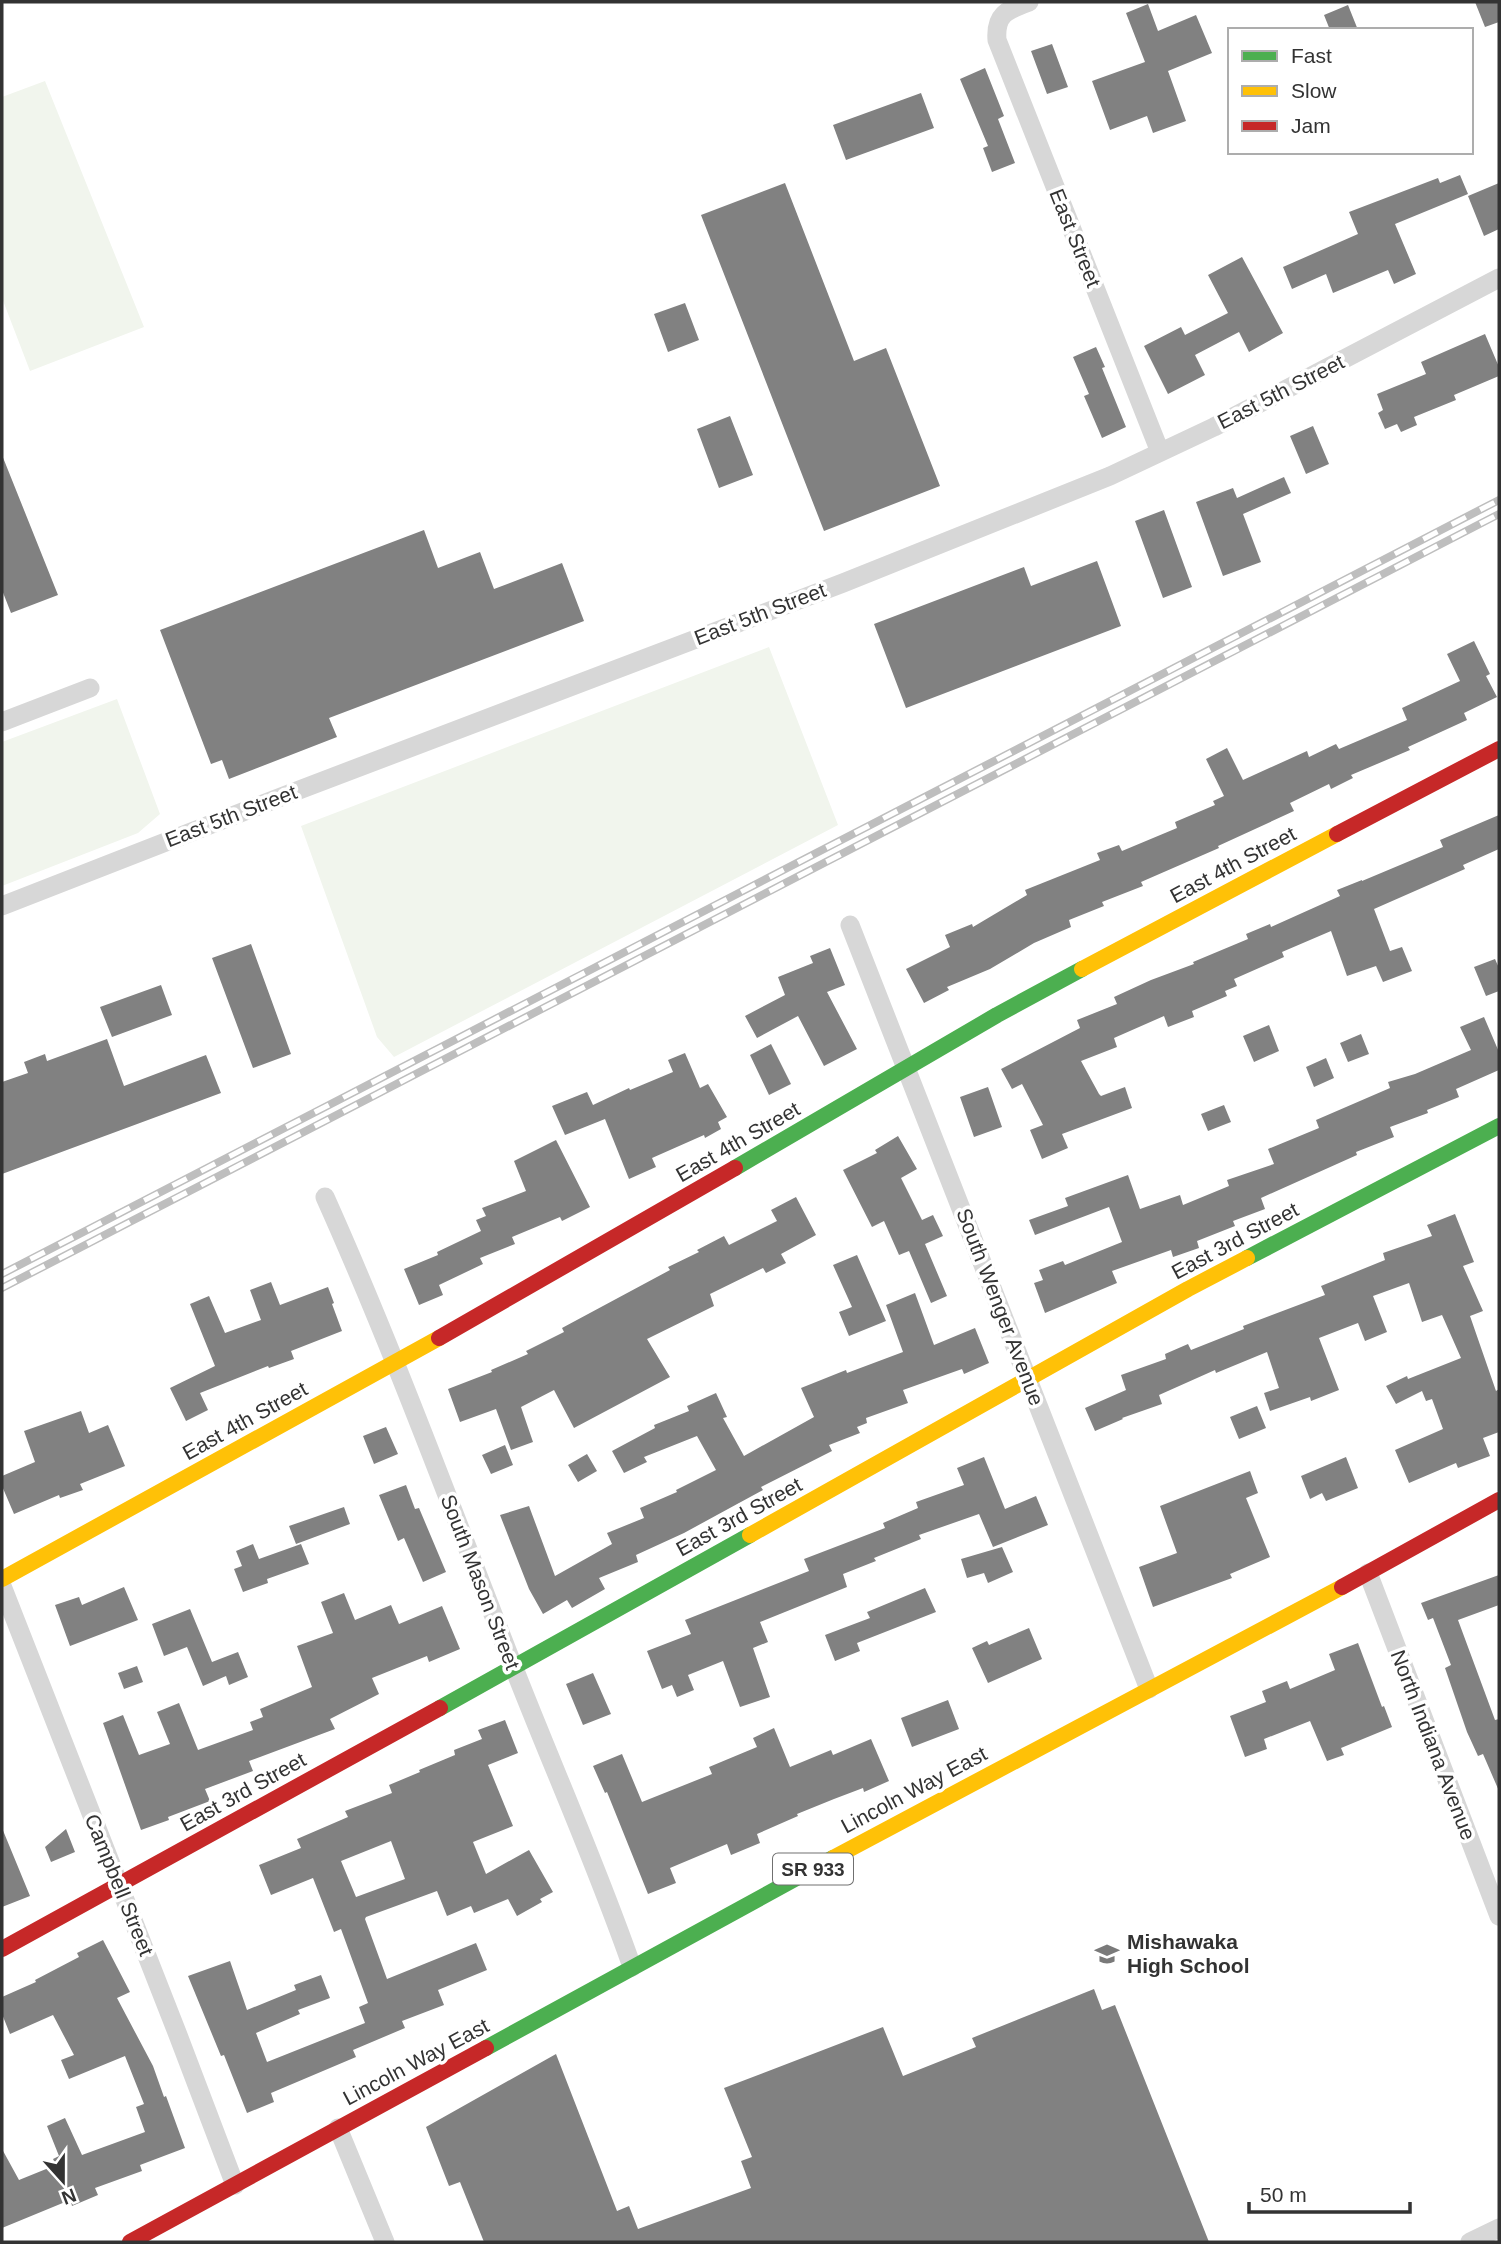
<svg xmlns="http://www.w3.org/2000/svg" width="1501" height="2244" viewBox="0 0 1501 2244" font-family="Arial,sans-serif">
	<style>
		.green { fill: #f1f5ed }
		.building { fill: #818181; fill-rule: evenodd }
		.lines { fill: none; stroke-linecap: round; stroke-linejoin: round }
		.street { stroke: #d7d7d7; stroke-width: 19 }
		.fast { stroke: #4caf50; stroke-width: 16 }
		.slow { stroke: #ffc107; stroke-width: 16 }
		.jam { stroke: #c62828; stroke-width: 16 }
		.rail-casing { stroke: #bebebe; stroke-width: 8 }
		.rail { stroke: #fff; stroke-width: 5; stroke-dasharray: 16; stroke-linecap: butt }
		.labels { text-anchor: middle; stroke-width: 7; stroke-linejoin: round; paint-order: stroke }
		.shield { fill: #fff; stroke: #707070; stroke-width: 2 }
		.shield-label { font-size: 19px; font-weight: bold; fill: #333 }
		.street-label { font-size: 21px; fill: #333; stroke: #fff }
		.poi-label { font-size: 21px; font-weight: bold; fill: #333; stroke: #fff; text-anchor: start }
	</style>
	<rect width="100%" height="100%" fill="#fff"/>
	<path class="green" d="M45,81l99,246 -114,44 -28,-73v-201z
		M769,647l69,178 -444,232 -17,-20 -76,-211z
		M117,699l43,115 -22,19 -136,53v-144z"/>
	<path class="building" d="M1475,2h24v20l-14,5z
		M1148,4l10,27 38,-16 16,38 -44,18 18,50 -33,12 -6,-17 -37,14 -18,-49 53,-19 -19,-49z
		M1348,5l10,25h-28l-6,-15z
		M1052,44l16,43 -21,7 -16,-43z
		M985,68l19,48 -6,3 17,44 -23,9 -9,-24 5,-2 -28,-67z
		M921,93l13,35 -88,32 -13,-35z
		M1460,175l8,19 -73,30 21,50 -22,10 -6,-14 -55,23 -7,-19 -34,15 -9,-22 75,-33 -9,-22 89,-34 2,5z
		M785,183l69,178 32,-13 54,138 -116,45 -123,-316z
		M1499,183v46l-15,7 -16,-40z
		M1242,257l41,76 -34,19 -10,-20 -44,23 10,20 -37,19 -24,-48 37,-19 4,8 43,-22 -20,-38z
		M685,303l14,37 -31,12 -14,-38z
		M1485,334l14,33v9l-45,19 2,5 -42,17 3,8 -16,7 -4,-8 -12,5 -7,-16 5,-3 -6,-16 49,-20 -5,-12z
		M1096,347l9,20 -3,1 24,59 -24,11 -18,-42 5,-2 -16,-37z
		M730,416l23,59 -34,13 -22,-59z
		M1313,426l16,38 -23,10 -16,-38z
		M2,455l56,140 -47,18 -9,-23z
		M1284,477l7,16 -48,21 18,48 -38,14 -27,-74 37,-14 4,10z
		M1164,510l28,77 -29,11 -28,-77z
		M424,530l14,38 42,-16 14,37 68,-26 22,58 -255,97 8,19 -108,42 -7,-19 -11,4 -51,-134z
		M1097,561l24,65 -215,82 -32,-84 150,-57 7,19z
		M1474,641l16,33 -4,2 11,21 -33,16 3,7 -59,27 2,3 -59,25 2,3 -22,11 -2,-5 -39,19 4,8 -76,35 1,2 -78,34 2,4 -41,16 2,4 -35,14 2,7 -37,16 -44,26 -43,18 2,3 -25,13 -18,-34 44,-22 -5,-12 27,-11 1,3 54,-32 -2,-5 75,-30 -3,-7 22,-8 3,6 55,-23 -2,-6 40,-17 -2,-4 11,-5 -18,-37 21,-11 16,32 64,-29 2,6 27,-13 3,5 68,-29 -5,-12 58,-27 -13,-27z
		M1499,815v34l-36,16 2,4 -91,40 16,42 12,-4 10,24 -29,11 -7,-16 -29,10 -16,-45 -49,21 2,5 -50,22 3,7 -12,5 2,5 -35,15 2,6 -26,10 -4,-11 -50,22 3,9 -36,14 18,33 2,2 24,-9 7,21 -70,26 6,14 -26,11 -12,-29 13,-5 -21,-41 -10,5 -11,-20 79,-41 -3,-8 40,-16 -3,-7 37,-17 43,-16 -1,-2 55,-23 -2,-5 24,-10 1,3 69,-31 -3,-6 25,-10v1l81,-34 -3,-7z
		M251,944l40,110 -38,14 -41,-110z
		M830,948l15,37 -18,7 30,57 -33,17 -26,-50 -41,22 -12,-22 40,-21 -7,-18 35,-14 -3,-7z
		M1495,959l4,9v23l-13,5 -12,-29z
		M161,985l11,30 -60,22 -12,-30z
		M1484,1017l15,35v18l-43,19 3,8 -32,13 1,3 -38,14 4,10 -38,15 1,3 -96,43 4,11 -32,12 2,5 -38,15 2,7 -26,9 -2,-7 -59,21 5,12 -72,30 -11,-30 9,-3 -4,-10 24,-9 2,4 57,-23 -13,-35 -74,28 -6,-15 39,-14 -3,-8 63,-23 12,34 40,-14 3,10 46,-19 -2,-6 47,-16 -6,-15 51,-21 -3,-8 74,-32 -2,-6 27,-8 56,-24 -11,-23z
		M1269,1025l10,26 -25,11 -11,-26z
		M1361,1034l8,20 -21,8 -8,-19z
		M107,1039l17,47 82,-31 15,38 -219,81v-92l26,-9 -4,-11 21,-8 2,7z
		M771,1044l20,40 -22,11 -19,-40z
		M685,1053l15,35 8,-4 19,33 -9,5 3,7 -16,9 -1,-3 -52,23 4,9 -27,12 -24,-60 -40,16 -13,-29 35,-14 6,13 36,-17 1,2 43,-18 -5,-12z
		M1326,1058l8,20 -20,9 -8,-20z
		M988,1087l14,40 -28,10 -14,-40z
		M1224,1105l7,17 -23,9 -7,-17z
		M898,1136l19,33 -16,9 21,42 11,-5 10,21 -18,8 22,52 -16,7 -22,-52 -10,4 -15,-34 -12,6 -29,-57 34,-17 -2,-3z
		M556,1140l34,67 -28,14 -2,-4 -48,20 3,7 -35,14 3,6 -44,21 4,10 -24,10 -15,-36 34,-14 -1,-3 44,-21 -5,-11 10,-4 -4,-8 44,-17 -12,-30z
		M796,1197l20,38 -35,19 5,9 -20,10 -3,-5 -53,26 4,12 -67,33 23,38 -96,51 -20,-38 -33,17 12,35 -22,8 -15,-41 -36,13 -12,-33 44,-17 -1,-2 37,-16 -2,-3 38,-19 -2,-4 108,-58 -2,-3 31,-15 -2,-2 27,-14 5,9 48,-24 -6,-11z
		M1455,1214l19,48 -11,4 20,45 -13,5 26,75 3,-2v43l-16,6 7,18 -32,12 -2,-5 -47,20 -14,-33 48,-21 -11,-30 -6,2 -4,-10 -26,13 -10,-18 21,-10 1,3 53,-21 -19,-43 -20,7 -13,-39 -36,13 14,36 -22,9 -7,-18 -39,15 20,52 -28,11 -1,-4 -40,14 -6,-18 15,-5 -12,-36 -51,21 -1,-3 -56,25 3,9 -40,14 1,1 -28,12 -10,-23 41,-18 -5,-15 45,-16 -1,-5 23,-10 3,6 53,-21 -1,-3 82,-31 -4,-9 64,-26 -2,-7 49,-17 -5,-11z
		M857,1255l29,66 -37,15 -10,-24 13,-5 -19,-42z
		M271,1282l9,23 48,-18 6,16 -2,1 10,27 -51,20 3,8 -25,9 -1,-2 -68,27 8,17 -22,11 -16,-33 45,-22 -25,-62 19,-8 16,37 36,-13 -11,-30z
		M915,1293l19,52 41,-17 14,35 -25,11 -2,-5 -59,21 5,13 -42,15 1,5 -10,4 3,6 -31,12 3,6 -71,36 2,3 -35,19 -44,24 -48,22 2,7 -39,16 6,11 -33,19 -5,-8 -24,14 -14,-25 -29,-74 29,-9 26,70 57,-32 -5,-11 37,-15 -4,-10 37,-16 -1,-2 40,-20 -19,-34 -53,21 3,5 -23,11 -12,-22 43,-23 -1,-3 35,-14 -2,-5 29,-13 11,24 -4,1 21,38 70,-39 -13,-29 45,-18 1,3 56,-21 -17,-47z
		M1257,1406l9,22 -27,11 -9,-22z
		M81,1411l8,22 19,-8 17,41 -45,18 3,6 -23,8 -1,-3 -45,19 -12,-28v-10l33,-14 -11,-31z
		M386,1427l12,27 -24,10 -11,-28z
		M505,1445l8,20 -22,9 -9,-19z
		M587,1454l10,17 -19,11 -10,-17z
		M984,1457l21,52 31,-13 12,29 -55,22 -14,-33 -60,21 2,4 -47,19 2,3 -33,13 4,13 -87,35 8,20 -15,6 17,49 -30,10 -17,-46 -35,14 6,15 -17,7 -5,-12 -10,4 -15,-38 44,-17 -6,-14 124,-49 -5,-12 81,-31 -2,-5 35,-15 -2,-6 48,-17 -7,-17z
		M1346,1457l12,31 -32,13 -4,-8 -12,6 -9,-23z
		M1250,1471l8,22 -12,5 24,59 -40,17 2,4 -79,29 -14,-40 38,-14 -17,-47z
		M406,1485l9,24 4,-1 27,64 -23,10 -19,-44 -6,3 -19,-46z
		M344,1507l6,17 -54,20 -7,-18z
		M253,1544l6,15 42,-15 8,20 -42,15 1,4 -25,9 -9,-23 8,-3 -6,-15z
		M1002,1547l11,25 -25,11 -4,-10 -17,5 -6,-19z
		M1499,1575v30l-41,15 37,100 4,-1v72l-16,-37 -5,2 -11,-24 -22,-64 6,-3 -18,-47 -5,2 -7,-17z
		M124,1587l14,33 -68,26 -15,-41 24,-8 3,8z
		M925,1588l11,24 -79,31 3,8 -25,10 -10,-26 45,-17 -3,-6z
		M344,1593l11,27 36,-15 8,19 43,-18 18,43 -31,13 -2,-6 -55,22 7,16 -49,25 5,10 -86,32 4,10 -48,18 5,12 -42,16 1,3 -28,10 -38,-107 20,-8 16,40 31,-11 -13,-32 22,-9 19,47 55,-20 -3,-8 13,-5 -3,-8 52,-22 -15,-41 36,-13 -12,-31z
		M190,1609l22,53 26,-10 10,25 -19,8 -3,-9 -23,10 -16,-39 -23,9 -12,-32z
		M1029,1628l13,31 -54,24 -16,-35 15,-7 2,4z
		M1358,1643l24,64 2,-1 8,21 -51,21 3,7 -17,6 -17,-40 -46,18 3,10 -22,8 -15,-41 36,-14 -4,-11 25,-10 3,8 45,-19 -6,-16z
		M137,1666l6,16 -19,7 -6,-16z
		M593,1673l18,41 -28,11 -17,-41z
		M948,1700l11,29 -47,18 -11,-29z
		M505,1720l13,33 -30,12 25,61 -40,16 13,32 43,-24 24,42 -13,7 2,3 -25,14 -9,-17 -34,14 -3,-7 -24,10 -10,-25 -71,26 -1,2 22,60 89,-36 11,27 -49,20 6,15 -42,16 3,7 -52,22 3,7 -85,36 3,9 -27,11 -23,-58 -3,1 -33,-80 42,-15 17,49 49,-20 -2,-5 27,-10 9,23 -32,12 2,4 -44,19 11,29 98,-39 -6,-16 9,-4 -27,-74 -7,3 -21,-54 -42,17 -12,-30 42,-17 -4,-9 51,-22 -3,-6 47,-18 -3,-8 31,-13 -1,-2 36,-15 -1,-5 28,-11 -4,-9zM391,1841l14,38 -49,18 -15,-36z
		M774,1728l16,39 41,-17 2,5 38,-16 18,42 -25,11 -1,-4 -29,11 -37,15 1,2 -41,18 3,9 -29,12 -4,-11 -57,24 6,15 -28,11 -41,-102 -2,1 -12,-27 29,-12 20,48 70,-28 -3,-7 48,-20 -4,-9z
		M2,1828l28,68 -28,11z
		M66,1829l9,23 -24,10 -6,-15z
		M103,1940l27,52 -13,6 36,68 11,31 2,-1 19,52 -45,17 2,6 -47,17 3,7 -26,11 -2,-6 -68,28v-79l17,31 37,-15 -3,-6 6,-3 -12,-30 18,-8 17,37 63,-23 -9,-25 8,-3 -19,-48 -56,23 -8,-19 13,-5 -21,-40 -43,19 -8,-20v-17l34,-15 -1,-2 44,-23 -2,-4z
		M1094,1989l8,21 13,-5 94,237h-725l-24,-60 -11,4 -23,-59 130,-73 61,157 12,-5 9,23 113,-41 -10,-27 11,-4 -28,-69 159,-61 20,49 73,-29 -4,-9z"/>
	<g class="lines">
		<path class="street" d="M1029,2c-22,8 -34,12 -32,38l163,412
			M2,722l88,-34
			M2,906l284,-111 557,-212 267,-107 104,-49 285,-149
			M850,925l299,764
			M325,1197c69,154 127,313 189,471 39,100 83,198 118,299
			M1368,1573l131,343
			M2,1586l176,449 57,150
			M338,2128l47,114
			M1470,2242l29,-14"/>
		<path class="fast" d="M735,1168l262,-153 85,-46
			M1247,1258l252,-132
			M440,1708l310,-173
			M486,2048l347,-190"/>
		<path class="slow" d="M1082,969l255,-135
			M750,1535l438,-246 59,-31
			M2,1579l437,-241
			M833,1858l509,-271"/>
		<path class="jam" d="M1337,834l162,-85
			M439,1338l296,-170
			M1342,1587l157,-87
			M2,1949l438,-241
			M130,2242l356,-194"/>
		<g class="rail-casing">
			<path id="rail" d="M2,1274l1497,-774
				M2,1288l1497,-774"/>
		</g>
		<use href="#rail" class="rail"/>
	</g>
	<defs>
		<g id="school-bare" transform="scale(1.89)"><path d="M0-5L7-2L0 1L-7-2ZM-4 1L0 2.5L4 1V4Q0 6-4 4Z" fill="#7a7a7a" stroke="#fff" stroke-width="2.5" paint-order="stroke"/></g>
	</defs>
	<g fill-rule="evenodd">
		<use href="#school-bare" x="1107" y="1954"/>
	</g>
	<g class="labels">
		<rect class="shield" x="773" y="1853.5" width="80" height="31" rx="5"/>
		<g class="shield-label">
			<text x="813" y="1876">SR 933</text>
		</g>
		<g class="street-label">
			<text transform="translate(1075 238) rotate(68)" y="7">East Street</text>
			<text transform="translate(1281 392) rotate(-27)" y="7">East 5th Street</text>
			<text transform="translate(760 614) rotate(-21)" y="7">East 5th Street</text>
			<text transform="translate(231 816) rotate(-21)" y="7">East 5th Street</text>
			<text transform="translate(1233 865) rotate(-28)" y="7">East 4th Street</text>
			<text transform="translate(738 1142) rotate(-30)" y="7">East 4th Street</text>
			<text transform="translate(1235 1241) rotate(-28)" y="7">East 3rd Street</text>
			<text transform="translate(1000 1307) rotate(69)" y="7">South Wenger Avenue</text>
			<text transform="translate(245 1421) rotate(-29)" y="7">East 4th Street</text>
			<text transform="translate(739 1517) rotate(-29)" y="7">East 3rd Street</text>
			<text transform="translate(480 1582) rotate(69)" y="7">South Mason Street</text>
			<text transform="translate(1433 1745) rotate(69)" y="7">North Indiana Avenue</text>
			<text transform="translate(914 1790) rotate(-28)" y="7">Lincoln Way East</text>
			<text transform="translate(243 1792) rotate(-29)" y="7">East 3rd Street</text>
			<text transform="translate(119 1885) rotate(68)" y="7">Campbell Street</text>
			<text transform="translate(416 2062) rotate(-28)" y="7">Lincoln Way East</text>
		</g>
		<g class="poi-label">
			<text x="1127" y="1949">Mishawaka<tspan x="1127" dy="24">High School</tspan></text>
		</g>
	</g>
	<rect width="1501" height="2244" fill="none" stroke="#333333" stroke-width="7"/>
	<rect x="1228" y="28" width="245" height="126" fill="#ffffff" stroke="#adadad" stroke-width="2"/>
	<rect x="1242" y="51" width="35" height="10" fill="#4caf50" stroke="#adadad" stroke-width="2"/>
	<text x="1291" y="63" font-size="21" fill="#333333">Fast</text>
	<rect x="1242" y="86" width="35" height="10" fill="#ffc107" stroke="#adadad" stroke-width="2"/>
	<text x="1291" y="98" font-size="21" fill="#333333">Slow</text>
	<rect x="1242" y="121" width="35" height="10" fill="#c62828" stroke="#adadad" stroke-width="2"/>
	<text x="1291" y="133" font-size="21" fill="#333333">Jam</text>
	<g transform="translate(63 2181) rotate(159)" stroke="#ffffff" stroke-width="5" paint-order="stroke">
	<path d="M0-5L12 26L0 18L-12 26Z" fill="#333333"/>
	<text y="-10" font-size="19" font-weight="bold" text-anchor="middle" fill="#333333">N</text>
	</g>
	<path d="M1249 2202v10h161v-10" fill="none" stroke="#333333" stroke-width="3.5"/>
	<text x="1260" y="2202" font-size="21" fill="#333333" stroke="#ffffff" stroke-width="5" paint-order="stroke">50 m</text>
</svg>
